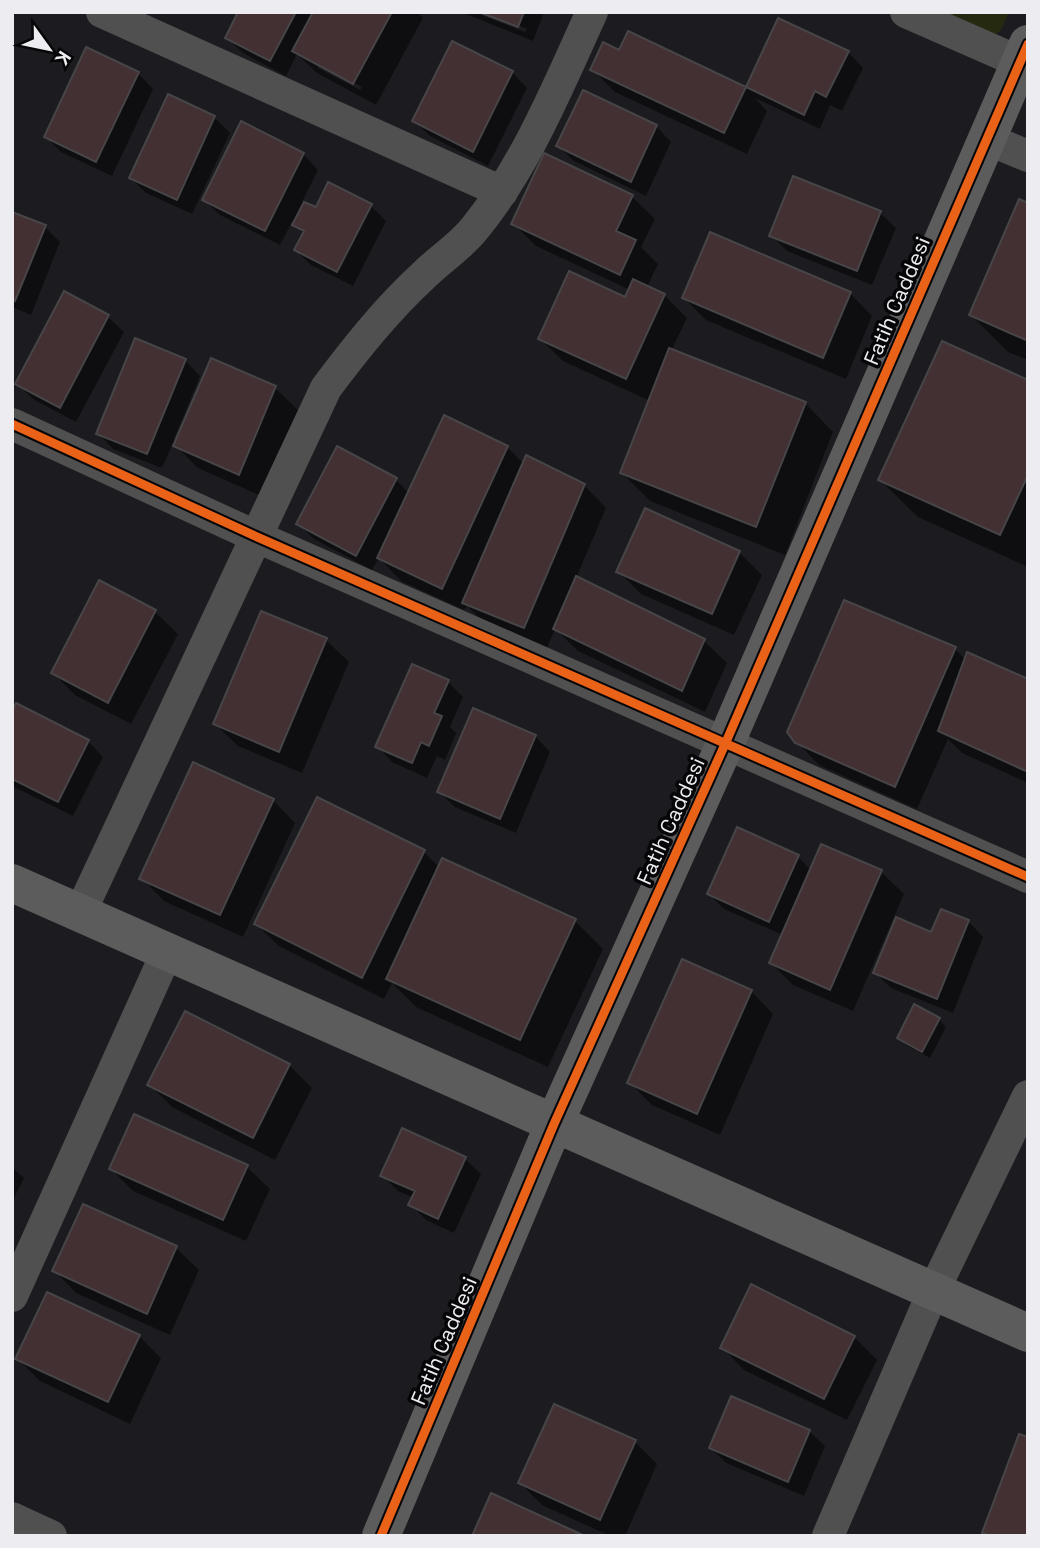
<svg xmlns="http://www.w3.org/2000/svg" width="1040" height="1548" viewBox="0 0 1040 1548" font-family="'Space Grotesk',sans-serif">
	<style>
		.green { fill: #25290f }
		.shadow { fill: #0007; fill-rule: evenodd }
		.building { fill: #423033; stroke: #474547; stroke-width: 2 }
		.lines { fill: none; stroke-linecap: round; stroke-linejoin: round }
		.street { stroke: #515050; stroke-width: 32 }
		.secondary { stroke: #5d5c5c; stroke-width: 38 }
		.cycleway-casing { stroke: #060608; stroke-width: 13 }
		.cycleway { stroke: #ea6118; stroke-width: 9 }
		.labels { text-anchor: middle; stroke-width: 7; stroke-linejoin: round; paint-order: stroke }
		.street-label { font-size: 21px; fill: #ececf1; stroke: #060608 }
	</style>
	<rect width="100%" height="100%" fill="#1c1c20"/>
	<path class="green" d="M918,12h91l-8,18 -10,8z"/>
	<path class="shadow" d="M240,12h178l5,6 -47,87 -59,-32 -20,-19 -11,22 -43,-23 -16,-15zM318,64l44,23 -2,3 -42,-22z
		M461,12h13l51,20 2,-3 -43,-17h60l-11,29z
		M779,20l69,32 15,16 -21,43 -12,-6 -10,24 -65,-31 12,13 -20,43 -132,-62 -23,-23 28,-17 9,-18 117,55z
		M512,72l15,16 -39,78 -58,-30 -16,-15z
		M138,73l15,16 -41,87 -51,-24 -15,-15z
		M214,117l16,16 -38,81 -46,-21 -15,-15z
		M656,126l15,16 -25,54 -72,-35 -16,-15z
		M303,154l15,16 -16,32 14,7 55,-3 15,15 -33,65 -42,-21 -15,-15 8,-16 -12,-12 -12,23 -60,-30 -16,-15z
		M632,197l23,22 -14,28 17,17 -11,23 17,8 23,23 -15,31 133,54 28,29 -48,123 -135,-54 -28,-28 28,-72 -87,-40 -23,-22 86,-40 4,-9 -94,-44 -23,-23z
		M1028,205v155l-20,-8 -37,-37z
		M880,213l16,15 -24,57 -85,-34 -16,-16z
		M12,214l33,13 15,15 -29,73 -19,-8z
		M850,293l22,23 -26,63 -140,-59 -22,-22z
		M65,294l43,23 16,15 -48,90 -43,-23 -15,-15z
		M185,360l15,16 -26,63 4,1 97,-52 23,22 -37,86 -63,-28 -25,-25 -11,25 -49,-19 -15,-16z
		M1028,382v185l-110,-50 -38,-37z
		M507,447l17,17 60,21 22,23 -30,70 128,63 23,22 -22,49 -127,-61 -23,-22 -9,21 -60,-25 -19,-19 -3,4 -63,-29 -22,-23 -7,12 -58,-31 -16,-15 40,-75 58,31 13,13z
		M739,552l23,23 -28,60 -93,-41 -23,-23z
		M100,583l55,29 23,22 -47,90 -56,-29 -22,-22z
		M844,602l111,47 11,11 62,21v102l-66,-30 -14,-14 -31,70 -98,-44 -23,-24z
		M262,613l64,27 23,22 -47,111 -64,-27 -23,-22z
		M448,682l15,15 -13,30 6,6 -11,27 -8,-4 -10,22 -35,-16 -15,-16z
		M12,715l76,26 15,16 -30,59 -61,-30z
		M535,736l15,16 -34,81 -61,-26 -16,-15z
		M273,800l22,23 -52,114 -79,-36 -22,-23z
		M738,829l60,28 13,13 10,-24 60,26 23,22 -51,117 -60,-26 -22,-22 12,-28 -59,-26 -15,-15z
		M424,852l15,15 136,54 28,28 -55,118 -132,-60 -24,-24 -8,16 -105,-53 -23,-22z
		M968,921l15,16 -30,76 -62,-25 -16,-15 57,-39z
		M751,991l22,23 -53,121 -68,-30 -23,-23z
		M186,1014l103,51 23,23 -37,72 -103,-53 -22,-22z
		M939,1019l7,8 -16,31 -24,-13 -7,-7z
		M403,1130l62,29 16,15 -27,59 -28,-13 -16,-16 4,-6 -16,-7 -16,-16z
		M12,1167l12,11 -12,24z
		M247,1167l23,22 -24,52 -113,-50 -22,-22z
		M83,1206l93,42 23,22 -29,65 -94,-42 -22,-23z
		M139,1336l22,22 -31,66 -90,-43 -22,-22z
		M854,1337l23,23 -30,60 -103,-50 -22,-23z
		M809,1431l16,15 -21,50 -78,-33 -15,-15z
		M635,1442l22,22 -32,72h-15l-68,-31 -22,-22z"/>
	<path class="building" d="M238,12h58l-26,49 -45,-23z
		M313,12h79l-39,72 -61,-33z
		M479,12h45l-6,15z
		M778,18l71,33 -23,46 -11,-6 -11,24 -58,-28z
		M628,31l118,56 -22,46 -134,-63 13,-28 16,8z
		M452,41l61,30 -40,81 -61,-31z
		M86,47l53,25 -43,90 -52,-25z
		M583,90l74,35 -26,57 -75,-36z
		M168,94l47,22 -38,84 -48,-22z
		M241,121l63,32 -39,78 -63,-31z
		M544,153l89,42 -17,36 20,9 -16,35 -109,-51z
		M793,176l88,35 -24,60 -88,-35z
		M328,182l44,22 -35,68 -43,-22 10,-19 -12,-6 12,-23 12,5z
		M1019,199l9,4v138l-59,-26z
		M12,212l34,13 -31,76 -3,-2z
		M710,232l141,60 -28,66 -141,-60z
		M569,271l56,26 8,-18 32,15 -39,85 -88,-40z
		M64,291l45,24 -49,93 -45,-24z
		M135,338l51,21 -39,95 -51,-20z
		M942,341l86,39v95l-28,60 -122,-55z
		M669,348l137,54 -50,125 -136,-54z
		M211,358l65,28 -37,89 -66,-29z
		M444,415l64,31 -66,143 -65,-31z
		M337,446l60,32 -41,78 -60,-32z
		M526,455l59,29 -61,144 -62,-25z
		M645,508l95,43 -28,63 -96,-42z
		M576,576l129,63 -23,52 -129,-62z
		M99,580l57,30 -48,93 -57,-30z
		M844,600l112,47 -61,140 -100,-44 -8,-11z
		M261,611l66,27 -48,114 -66,-28z
		M967,652l61,27v93l-90,-41z
		M412,664l37,16 -15,33 8,3 -13,30 -8,-4 -9,21 -37,-16z
		M16,703l73,37 -31,62 -46,-23v-68z
		M473,708l63,27 -36,84 -63,-27z
		M193,762l81,37 -54,116 -81,-36z
		M317,797l108,53 -63,128 -108,-54z
		M737,827l62,28 -30,67 -62,-28z
		M821,844l61,26 -52,120 -61,-27z
		M442,858l134,61 -56,121 -134,-61z
		M941,909l28,11 -32,79 -64,-26 23,-56 35,15z
		M682,959l70,31 -55,124 -70,-31z
		M914,1004l26,14 -18,34 -25,-14z
		M185,1011l105,53 -37,74 -106,-53z
		M134,1114l114,51 -25,55 -114,-51z
		M402,1128l64,29 -28,62 -30,-14 7,-14 -35,-15z
		M83,1204l94,42 -30,68 -95,-43z
		M751,1284l104,52 -31,63 -104,-51z
		M47,1292l93,43 -32,67 -93,-43z
		M731,1396l79,34 -22,52 -79,-34z
		M554,1404l82,36 -36,80 -82,-37z
		M1019,1434l9,3v99h-37l-9,-3z
		M491,1493l94,43h-113z"/>
	<g class="lines">
		<path class="street" d="M102,12l400,180
			M906,12l114,50
			M987,139l41,17
			M12,424l243,112 773,341
			M80,913l246,-525c30,-40 61,-79 98,-113 16,-16 37,-29 51,-47 52,-64 83,-142 117,-216
			M12,1296l155,-344
			M12,1518l39,18
			M828,1536l105,-244 95,-196"/>
		<path class="secondary" d="M12,883l1016,450
			M381,1536l173,-412 172,-382 302,-698"/>
		<g class="cycleway-casing">
			<path id="cycleway" d="M12,424l243,112 773,341
				M381,1536l173,-412 172,-382 302,-698"/>
		</g>
		<use href="#cycleway" class="cycleway"/>
	</g>
	<g class="labels">
		<g class="street-label">
			<text transform="translate(897 301) rotate(-67)" y="7">Fatih Caddesi</text>
			<text transform="translate(671 821) rotate(-66)" y="7">Fatih Caddesi</text>
			<text transform="translate(444 1341) rotate(-67)" y="7">Fatih Caddesi</text>
		</g>
	</g>
	<rect width="1040" height="1548" fill="none" stroke="#ececf1" stroke-width="28"/>
	<g transform="translate(49 49) rotate(123)" stroke="#060608" stroke-width="5" paint-order="stroke">
	<path d="M0-5L12 26L0 18L-12 26Z" fill="#ececf1"/>
	<text y="-10" font-size="19" font-weight="bold" text-anchor="middle" fill="#ececf1">K</text>
	</g>
</svg>
